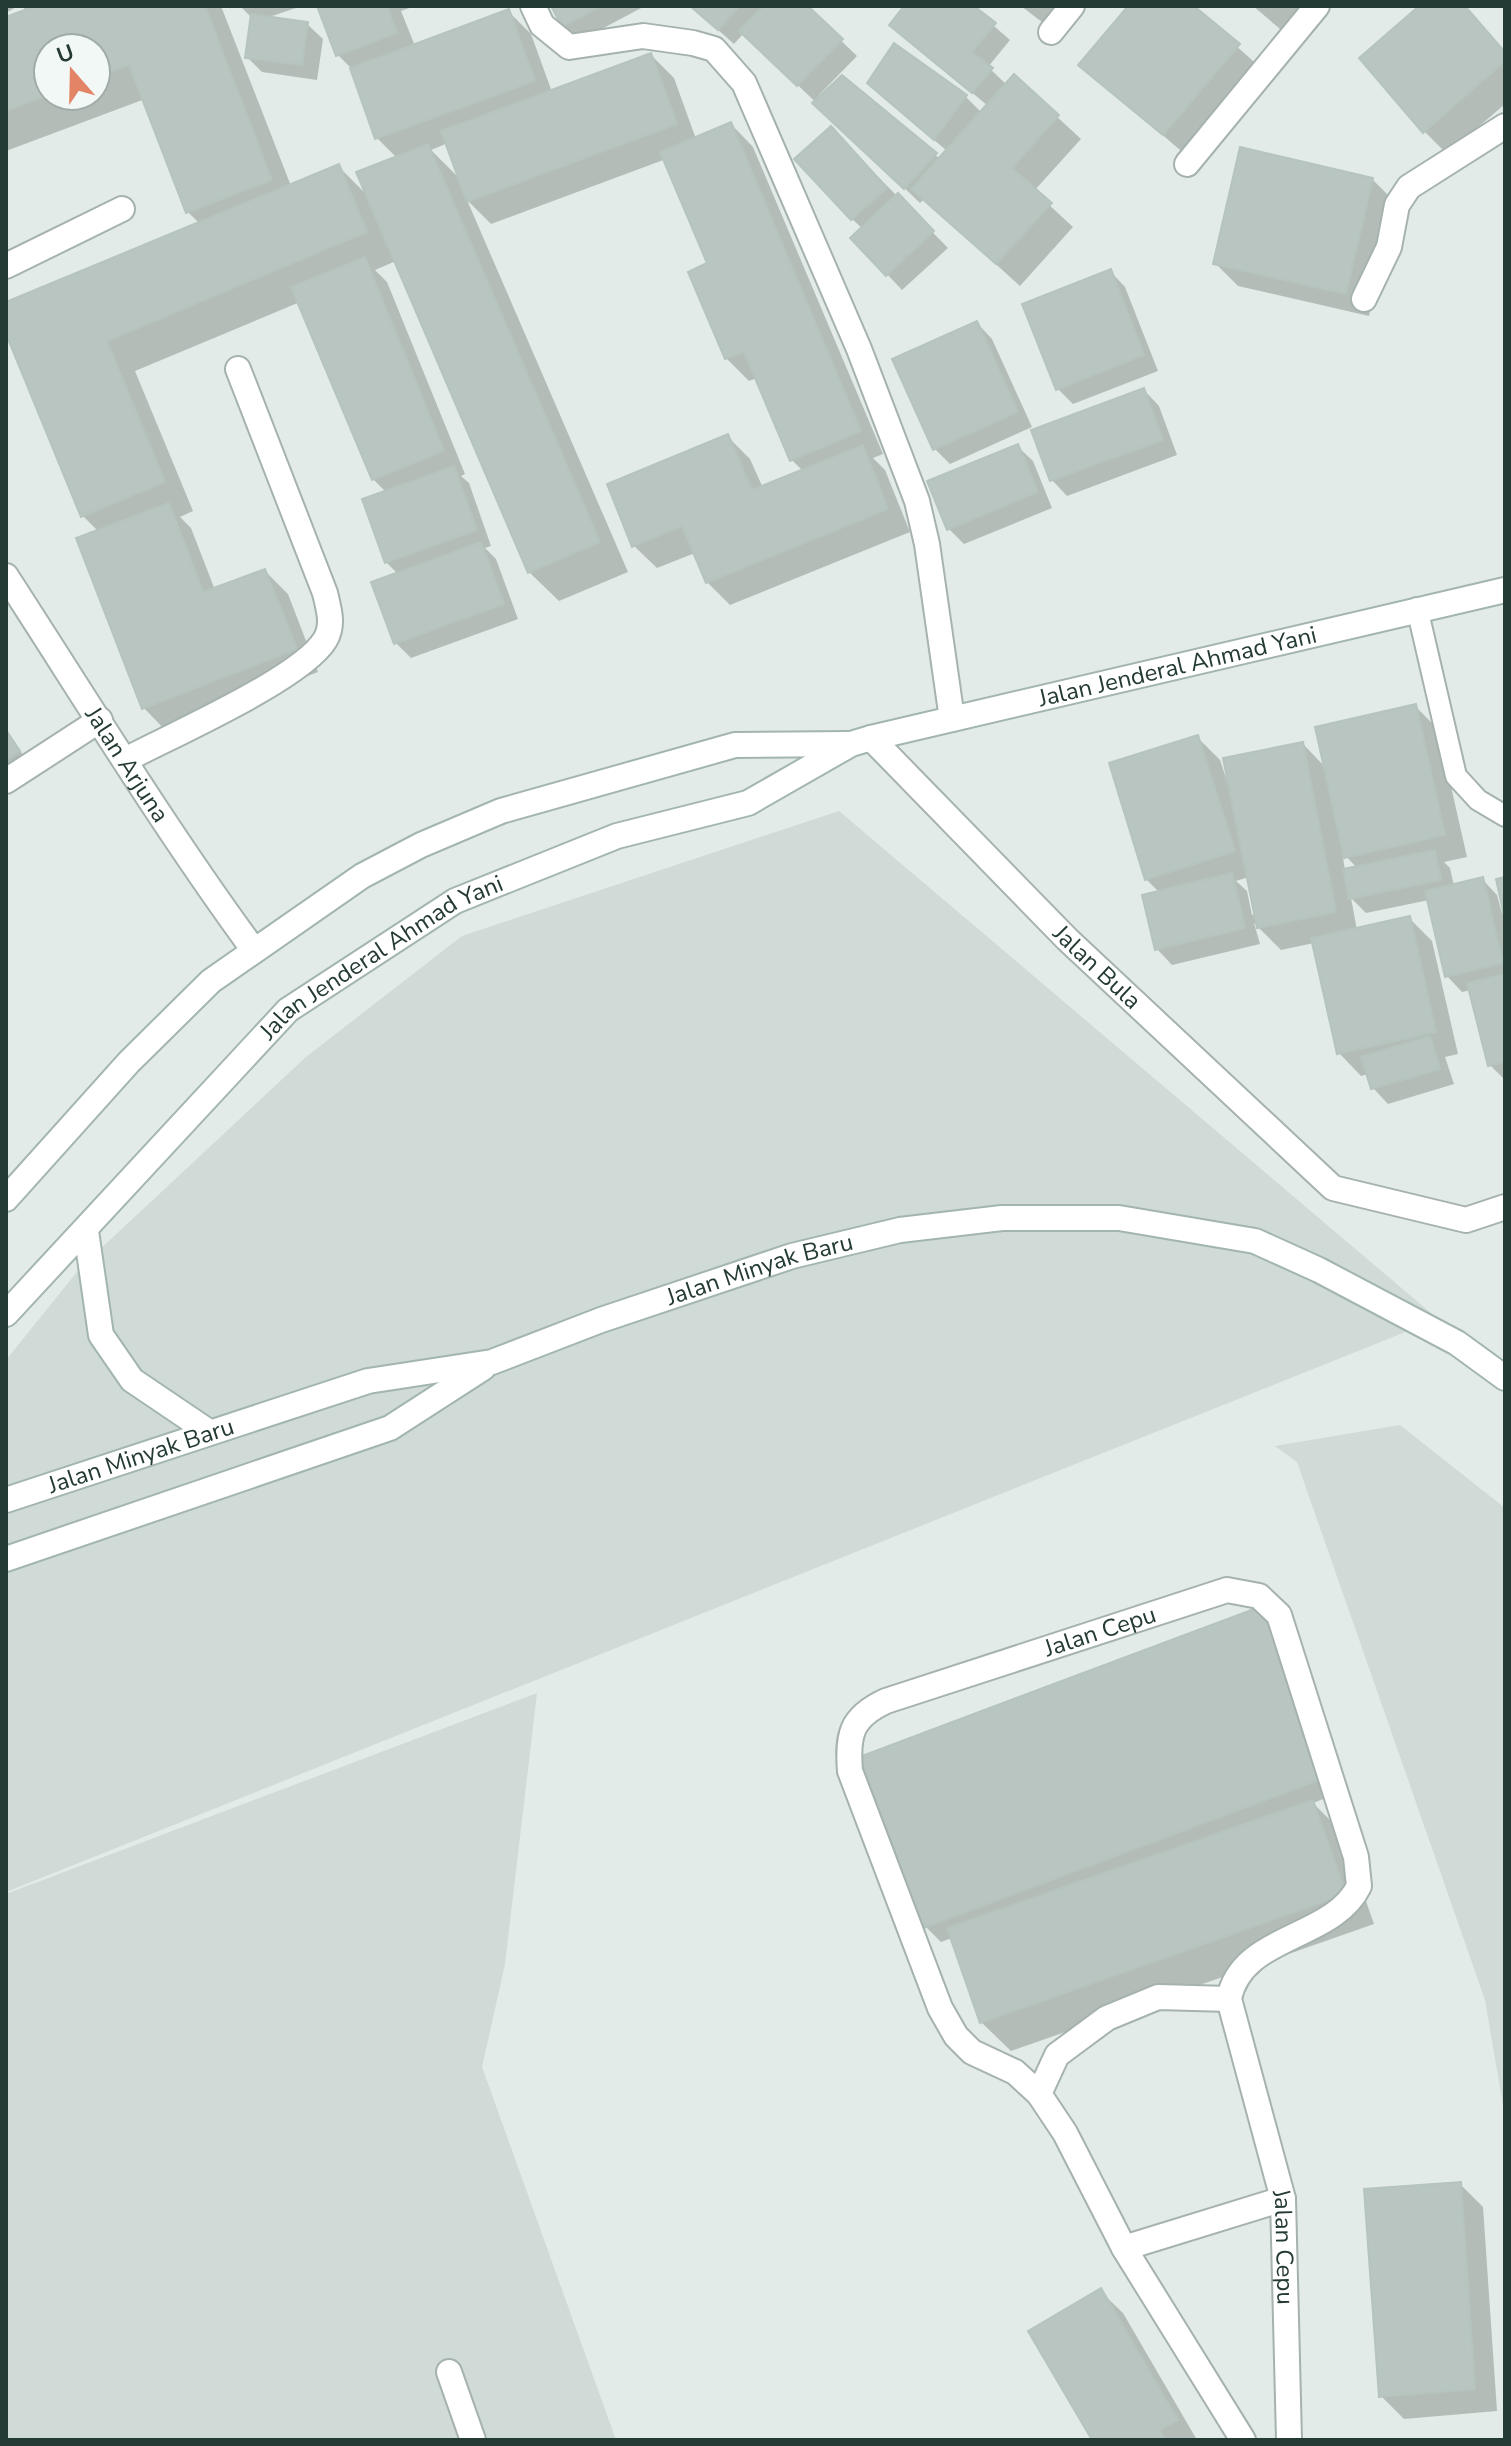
<svg xmlns="http://www.w3.org/2000/svg" width="1511" height="2446" viewBox="0 0 1511 2446" font-family="'Nunito Sans',sans-serif">
	<style>
		.built { fill: #d0dad6 }
		.shadow { fill: #0003; fill-rule: evenodd }
		.building { fill: #b8c5c0; stroke: #b5c4bd; stroke-width: 2 }
		.lines { fill: none; stroke-linecap: round; stroke-linejoin: round }
		.service-casing { stroke: #a5b2ae; stroke-width: 24 }
		.minor-casing { stroke: #a5b2ae; stroke-width: 28 }
		.secondary-casing { stroke: #a2b5ae; stroke-width: 28 }
		.service { stroke: #fff; stroke-width: 20 }
		.minor { stroke: #fff; stroke-width: 24 }
		.secondary { stroke: #fff; stroke-width: 24 }
		.labels { text-anchor: middle; stroke-width: 6; stroke-linejoin: round; paint-order: stroke }
		.street-label { font-size: 24px; fill: #243a34; stroke: #f2f8f5 }
	</style>
	<rect width="100%" height="100%" fill="#e2ebe7"/>
	<path class="built" d="M839,811l599,508 -1432,573v-532l75,-93 225,-210 156,-121z
		M1400,1425l105,83v609l-20,-117 -188,-538 -22,-16z
		M537,1693l-32,271 -23,103 134,373h-610v-546z"/>
	<path class="shadow" d="M6,6h12l-12,7z
		M22,6h199l70,180 48,-19 29,29 29,-38 -20,-20 -25,-69 -14,-14 -19,-49h96l-14,5 14,35 94,-34 22,22 21,58 99,-37 23,23 22,61 35,-15 22,23 130,307 -10,4 12,12 25,62 -180,73 -23,-23 -12,-29 -38,15 -23,-22 94,-109 22,22 13,29 40,-17 -11,-11 -35,-82 -8,3 -23,-23 -16,-94 -44,-105 -175,65 -24,-24 161,372 -69,29 -30,-29 -133,-311 -21,9 12,12 78,192 -4,2 8,7 22,63 -6,2 11,11 22,60 -107,39 -15,-15 2,-69 -12,-12v-70l-13,-13 -73,-177 -165,69 58,140 -13,6 11,11 24,62 50,-19 23,23 30,78 -152,59 -22,-23 -46,-177 -15,-15 -77,-187v-25l194,-80 -12,-12 -43,-113 -139,52v-132l21,-8zM48,48h48v48h-48zM448,143l13,37 -30,-30z
		M240,6h62l-36,12 41,6 16,15 -6,41 -55,-8 -15,-15 5,-39z
		M553,6h92l-66,35 -16,-16z
		M691,6h114l52,50 -38,39 2,2 21,-20 98,82 7,-8 -62,-53 9,-52 72,51 16,16 6,-7 -96,-81 15,-19h64l39,34 -22,27 19,18 7,-8 67,62 -47,52 39,36 -53,59 -96,-87 -4,4 -176,-170 -10,11z
		M1021,6h48l-18,23z
		M1130,6h61l70,62 -74,88 -106,-91z
		M1253,6h57l-24,28z
		M1422,6h43l40,46v52l-58,50 -23,-23z
		M846,144l102,104 -46,42 -49,-52 10,-9 -11,-10z
		M1372,179l23,23 -26,114 -131,-30 -23,-23z
		M1110,271l15,16 33,84 -85,33 -15,-15z
		M977,323l15,16 40,88 -82,37 -15,-15z
		M1144,390l15,16 18,49 -110,41 -15,-16z
		M1017,446l16,15 19,47 -88,36 -15,-15z
		M1415,706l23,23 29,128 -23,5 6,6 4,18 28,-7 15,16 5,18h3v167l-15,-15 -19,-75 -9,2 -15,-16 -18,-76 -63,13 -15,-15 6,32 52,-12 23,23 26,113 -13,3 9,27 -66,20 -15,-16 -5,-14 -7,2 -22,-23 -25,-110 -33,7 -27,-27 6,21 -88,21 -15,-16 3,-56 -14,-14 51,-142 23,23 8,24 75,-40 23,24zM1342,852l15,16 -12,2zM1249,877l7,37 -4,1 -5,-24 -11,-10z
		M6,731l20,28 -20,12z
		M1262,1608l15,15 64,169 -28,11 29,29 32,92 -363,127 -30,-29 -29,-84 -11,4 -15,-15z
		M1460,2184l23,23 14,204 -93,8 -23,-23z
		M1100,2291l23,22 74,127h-102z"/>
	<path class="building" d="M35,6h170l67,174 -86,33 -57,-148 -33,12v-29h-48v47l-42,16v-94z
		M317,6h70l10,27 -61,23z
		M551,6h50l-39,21z
		M690,6h50l-22,24z
		M764,6h44l35,33 -46,47 -58,-55z
		M904,6h70l22,17 -24,29 21,16 -21,25 -83,-68z
		M1128,6h66l46,38 -77,91 -85,-70z
		M1419,6h46l40,46v9l-82,72 -64,-75z
		M509,9l26,72 -160,58 -25,-71z
		M251,14l57,8 -6,43 -57,-7z
		M894,43l73,52 -33,45 -67,-57z
		M651,53l26,71 -210,78 -26,-71z
		M1014,74l45,41 -47,53 40,35 -56,61 -85,-75z
		M842,75l95,78 -33,36 -92,-86z
		M731,122l130,309 -71,30 -46,-109 -19,7 -37,-87 19,-9 -47,-111z
		M831,126l56,62 -36,32 -57,-61z
		M428,144l172,398 -72,31 -172,-401z
		M1240,147l133,31 -27,116 -133,-30z
		M339,164l28,68 -260,109 58,141 -84,35 -75,-183v-32z
		M898,193l36,38 -48,45 -36,-38z
		M365,257l79,194 -72,29 -81,-193z
		M1111,269l33,86 -88,35 -34,-86z
		M977,321l41,91 -85,38 -41,-91z
		M1144,388l19,52 -113,41 -19,-51z
		M728,434l24,56 111,-45 25,64 -182,74 -24,-57 -50,21 -25,-63z
		M1018,444l20,48 -91,38 -20,-49z
		M454,466l23,64 -92,33 -23,-64z
		M169,503l34,89 62,-23 32,80 -155,60 -66,-171z
		M481,542l23,62 -110,40 -23,-62z
		M1416,704l29,131 -101,23 -29,-131z
		M6,730l14,21 -14,9z
		M1198,735l37,116 -90,29 -36,-117z
		M1303,742l33,170 -79,16 -34,-170z
		M1435,850l6,30 -92,19 -6,-30z
		M1232,873l13,55 -90,22 -13,-55z
		M1483,877l20,86 -58,14 -20,-86z
		M1505,877v43l-9,-41z
		M1410,916l26,116 -99,22 -26,-116z
		M1505,974v88l-17,4 -21,-83z
		M1430,1036l10,33 -69,20 -10,-32z
		M1262,1606l65,171 -403,151 -65,-171z
		M1313,1800l33,94 -366,129 -33,-95z
		M1461,2182l14,207 -96,8 -15,-208z
		M1101,2288l77,132 -18,10 5,10h-73l-64,-109z"/>
	<g class="lines">
		<g class="service-casing">
			<path id="service" d="M1417,608l39,168 22,24 27,16"/>
		</g>
		<g class="minor-casing">
			<g id="minor">
				<path d="M533,6l9,19 27,22 74,-11 50,7 21,6 30,34 115,266 58,152 10,43 25,175"/>
				<path d="M1051,32l21,-26"/>
				<path d="M1187,164l130,-158"/>
				<path d="M6,266l116,-57"/>
				<path d="M1364,299l25,-52 8,-42 12,-18 96,-61"/>
				<path id="s1" d="M6,576c81,125 159,253 247,373"/>
				<path id="s2" d="M871,738l196,201 266,249 133,32 39,-13"/>
				<path d="M125,760c45,-24 176,-81 200,-120 9,-15 4,-30 0,-47l-87,-224"/>
				<path d="M6,781l94,-61"/>
				<path d="M1039,2094l18,-39 50,-37 51,-21 71,2"/>
				<path d="M1124,2248l159,-49"/>
				<path d="M449,2372l24,68"/>
				<path id="s3" d="M1243,2440l-119,-192 -59,-115 -26,-39 -24,-22 -43,-20 -16,-16 -16,-28 -90,-237c-3,-36 1,-54 36,-70l341,-111 32,6 20,19 77,242 3,29c-26,54 -118,48 -130,113l54,200 6,241"/>
			</g>
		</g>
		<g class="secondary-casing">
			<g id="secondary">
				<path d="M6,1199l123,-137 82,-81 151,-105 59,-31 80,-34 234,-66 114,-1"/>
				<path d="M86,1231l15,104 31,45 77,52"/>
				<path id="s4" d="M6,1314l282,-304 167,-109 162,-65 131,-33 103,-59 20,-6 634,-148"/>
				<path id="s5" d="M6,1500l362,-119 124,-19 109,-42 191,-64 108,-26 102,-12h117l136,23 64,29 138,73 48,35"/>
				<path d="M6,1559l384,-131 93,-60"/>
			</g>
		</g>
		<use href="#service" class="service"/>
		<use href="#minor" class="minor"/>
		<use href="#secondary" class="secondary"/>
	</g>
	<g class="labels">
		<g class="street-label">
			<text dy="8" stroke="none"><textPath href="#s4" startOffset="1378">Jalan Jenderal Ahmad Yani</textPath></text>
			<text dy="8" stroke="none"><textPath href="#s1" startOffset="224">Jalan Arjuna</textPath></text>
			<text dy="8" stroke="none"><textPath href="#s4" startOffset="522">Jalan Jenderal Ahmad Yani</textPath></text>
			<text dy="8" stroke="none"><textPath href="#s2" startOffset="322">Jalan Bula</textPath></text>
			<text dy="8" stroke="none"><textPath href="#s5" startOffset="790">Jalan Minyak Baru</textPath></text>
			<text dy="8" stroke="none"><textPath href="#s5" startOffset="142">Jalan Minyak Baru</textPath></text>
			<text dy="8" stroke="none"><textPath href="#s3" startOffset="1102">Jalan Cepu</textPath></text>
			<text dy="8" stroke="none"><textPath href="#s3" startOffset="2012">Jalan Cepu</textPath></text>
		</g>
	</g>
	<rect width="1511" height="2446" fill="none" stroke="#243a34" stroke-width="16"/>
	<g transform="translate(72 72) rotate(340)"><circle r="38" fill="#f2f8f5" stroke="#a0aca8" stroke-width="2"/>
	<path d="M0-6L14 30L0 20L-14 30Z" fill="#e48467"/>
	<text y="-12" font-size="22" font-weight="bold" text-anchor="middle" fill="#243a34">U</text>
	</g>
</svg>
